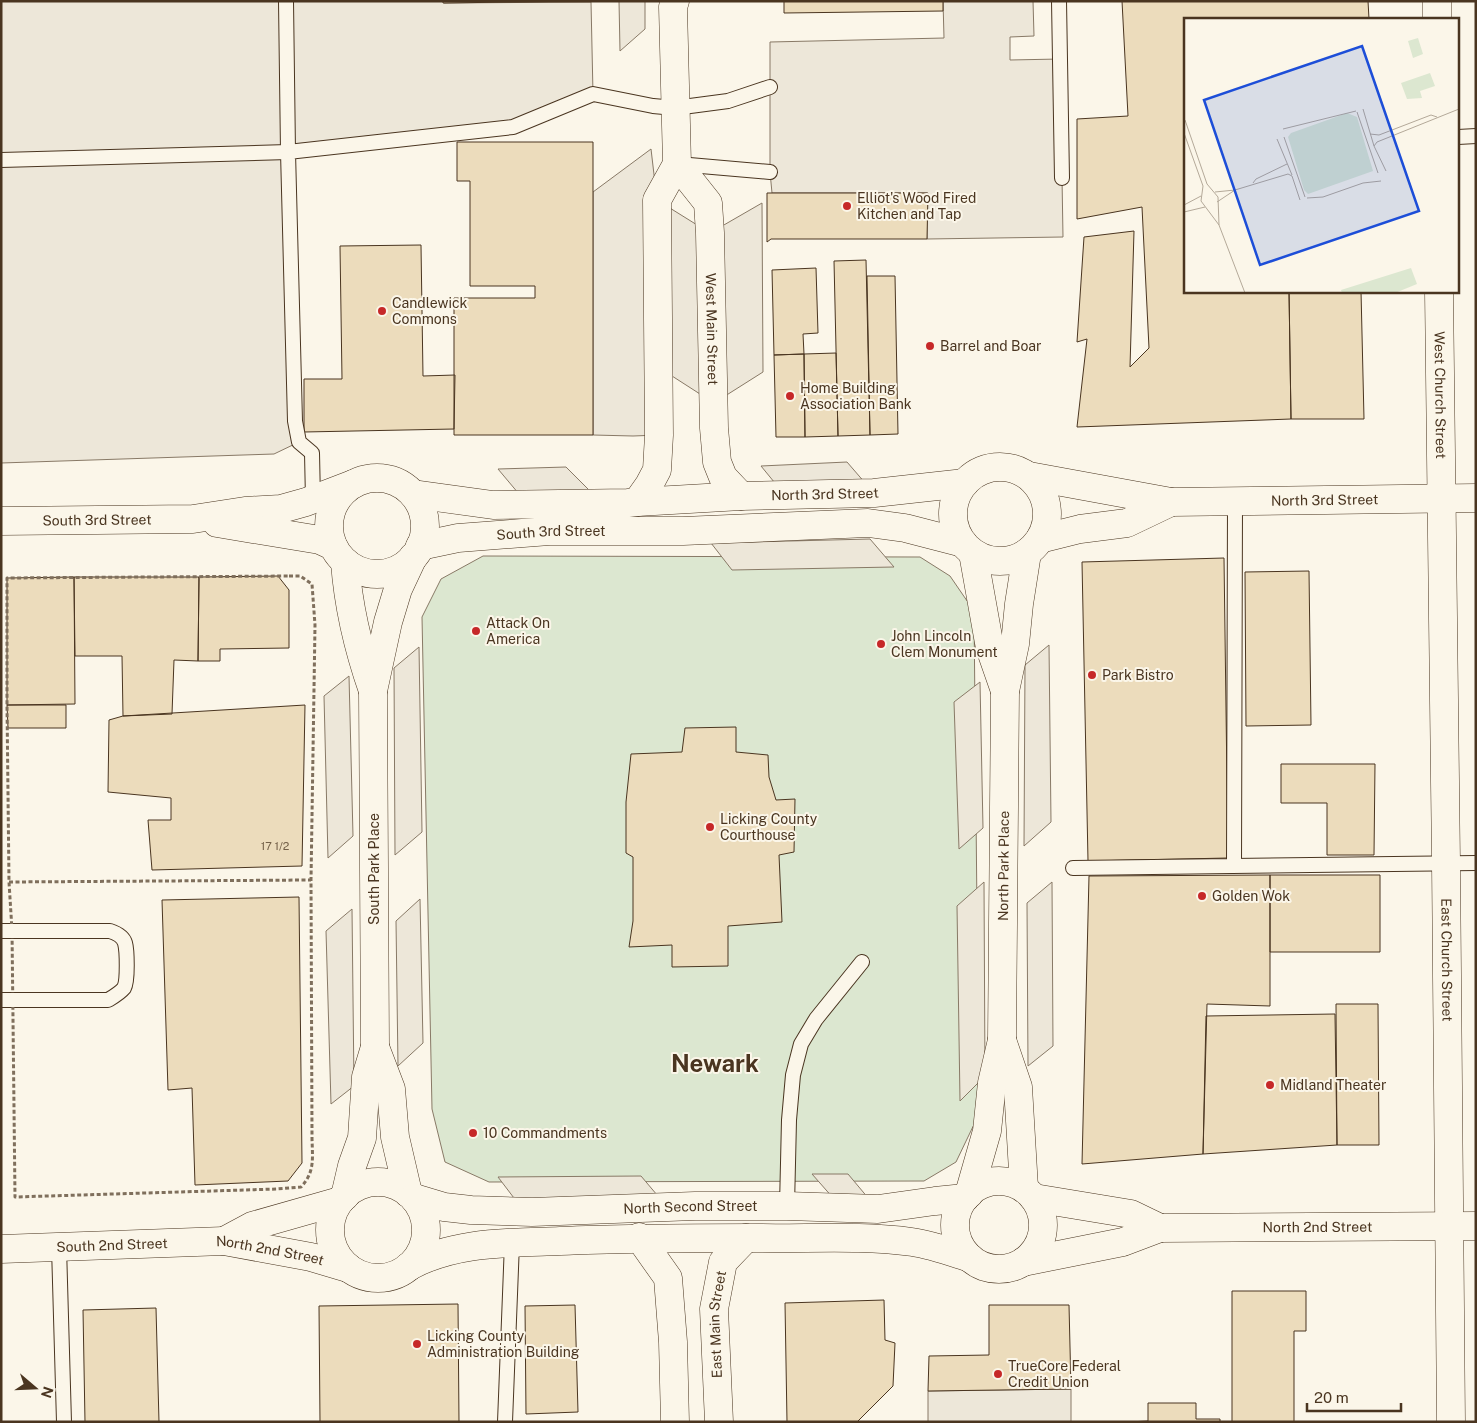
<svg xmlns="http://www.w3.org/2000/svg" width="1477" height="1423" viewBox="0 0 1477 1423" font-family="'Public Sans',sans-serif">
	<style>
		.green { fill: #dce7d0; stroke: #887966 }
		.parking { fill: #ede7d9; stroke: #887966 }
		.building { fill: #ecdcbc; stroke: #4a3520 }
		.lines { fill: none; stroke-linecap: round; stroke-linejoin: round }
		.service-casing { stroke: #4a3520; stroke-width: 16 }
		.tertiary-casing { stroke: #4a3520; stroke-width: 29 }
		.secondary-casing { stroke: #4a3520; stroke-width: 29 }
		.path { stroke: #7f6f5c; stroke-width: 3; stroke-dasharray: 4 2.5; stroke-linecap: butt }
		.service { stroke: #fbf6e9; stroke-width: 14 }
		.tertiary { stroke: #fbf6e9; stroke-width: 28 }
		.secondary { stroke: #fbf6e9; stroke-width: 28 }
		.poi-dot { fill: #c62828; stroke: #fbf6e9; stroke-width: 2 }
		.labels { text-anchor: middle; stroke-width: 4; stroke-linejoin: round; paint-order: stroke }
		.number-label { font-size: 11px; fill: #725f47 }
		.poi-label { font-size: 14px; fill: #4a3520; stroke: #fbf6e9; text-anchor: start }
		.street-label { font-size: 14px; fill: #4a3520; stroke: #fbf6e9 }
		.town-label { font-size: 24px; font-weight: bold; fill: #4a3520; stroke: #fbf6e9 }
		.inset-road { fill: none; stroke: #b4a999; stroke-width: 1 }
		.view { fill: #1d4ed8; fill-opacity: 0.15; stroke: #1d4ed8; stroke-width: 2.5 }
		.inset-edge { fill: none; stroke: #4a3520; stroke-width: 2.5 }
	</style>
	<rect width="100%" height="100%" fill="#fbf6e9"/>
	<path class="green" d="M483,556l437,1 30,19 24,35 5,503 -23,48 -32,19 -435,1 -44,-20 -13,-53 -10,-492 19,-38z"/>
	<path class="parking" d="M1,1h442l1,2 147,-1 2,92 -80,33 -225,25 11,290 -25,12 -273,9z
		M619,1h26v28l-25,22z
		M943,1h90l1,35 -24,1v23l50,-1 3,178 -136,2v-46h-155l-2,-21v-130l174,-4z
		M651,149l6,51 53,33 52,-30 1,169 -49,31 -56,-36 1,68 -26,1 -40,-1v-243z
		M847,462l19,22 -87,4 -18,-22z
		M566,467l26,26 -73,1 -21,-25z
		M870,539l24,28 -162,3 -21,-27z
		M1049,645l2,177 -27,24 1,-181z
		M419,647l3,185 -27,23 -1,-187z
		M349,676l4,160 -25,22 -4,-162z
		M980,682l3,146 -24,21 -5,-147z
		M984,882l1,194 -25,25 -3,-195z
		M1052,882l1,164 -25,20 -1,-163z
		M420,899l3,144 -25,23 -2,-145z
		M352,909l2,177 -23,18 -5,-173z
		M812,1174h36l21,25h-35z
		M641,1176l22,26h-146l-19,-25z
		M1071,1389v33h-143v-31z"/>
	<path class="building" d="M443,1h140l-140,2z
		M784,1h159v10l-159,2z
		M1122,1h246l1,18h-183v272h103l2,128 -214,8 10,-88 -10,3 7,-105 50,-6 -4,136 19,-19 -7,-141 -65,12v-100l51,-3z
		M457,142h136v293h-139v-137h81v-12h-65v-105h-13z
		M767,193h161l-1,46h-156l-4,3z
		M421,245l2,131 32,-1 -1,54 -150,3v-53h38l-2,-133z
		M866,260l4,175 -32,1 -4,-175z
		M816,268l2,65 -15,1 1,20 -30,1 -2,-85z
		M867,276h28l3,158 -28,1z
		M1289,291h72l3,128h-73z
		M836,353l2,83 -33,1 -1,-83z
		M804,354l1,83h-29l-2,-82z
		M1224,558l4,300 -140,3 -6,-299z
		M1309,571l2,154 -65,1 -1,-154z
		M278,576l11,14v58l-69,1v12h-22l1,-84z
		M74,577h125l-1,84 -24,-1 -2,54 -49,2 -1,-60h-47z
		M74,577l1,127 -68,1v-127z
		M7,705h59v23h-58z
		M305,705l-3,161 -150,4 -4,-50h23v-22l-63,-6 1,-72 14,-4z
		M736,727v25l32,3 1,22 7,23 19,-1 -1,53 -15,3 3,67 -54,4v40l-56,1v-22l-43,2 4,-26v-64l-7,-4v-51l5,-48 51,-2 3,-24z
		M1281,764h94l-1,91h-47v-52h-46z
		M1270,875v131l-63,-2 -4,150 -121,10 7,-288z
		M1270,875h110v77h-110z
		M299,897l3,266 -14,18 -93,4 -3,-97 -24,2 -6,-190z
		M1336,1004h42l1,141h-42z
		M1335,1014l2,131 -134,9 3,-138z
		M1232,1291h74v40h-12v91h-62z
		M884,1300l1,40 10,3 -2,43 -36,36h-70l-2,-119z
		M458,1304l1,118h-139l-1,-116z
		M575,1305l3,107 -52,2 -1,-108z
		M989,1305h80l2,84 -143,2 1,-35 60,-1z
		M156,1308l3,114h-74l-2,-112z
		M1148,1403h48v16h24v3h-92l20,-1z"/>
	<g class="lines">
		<g class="service-casing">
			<path id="service" d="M286,1l2,151 7,269 4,21 13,11 1,47
				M1059,1l3,177
				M1458,137l18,-1
				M1,160l287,-8 225,-25 80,-33 60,12 22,2 53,-7 42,-14
				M678,164l92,8
				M1234,866l1,-365
				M1073,868l403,-5
				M1,931h109c6,2 13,5 15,12 2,7 3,38 -1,45 -4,5 -11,9 -16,12h-107
				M787,1206l2,-86 4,-45 8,-31 15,-25 46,-57
				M59,1247l5,175
				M505,1422l7,-179"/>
		</g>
		<g class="tertiary-casing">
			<g id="tertiary">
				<path d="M1437,19v-18"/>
				<path id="s1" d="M1439,291l7,572 5,559"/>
				<path id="s2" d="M1029,476l142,26 305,-4"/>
				<path id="s3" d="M1,521l192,-2 52,-8 36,-2 25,-7 47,-18"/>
				<path d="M217,523l103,17 13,6"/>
				<path d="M1040,539l40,-10 47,-6 44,-21"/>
				<path d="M1034,1198l97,16 29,14"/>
				<path d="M224,1241l28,-15 88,-25"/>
				<path id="s4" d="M1,1249l223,-8 87,16 37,11"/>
				<path id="s5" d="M1023,1262l100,-20 37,-14 316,-2"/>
			</g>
		</g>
		<g class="secondary-casing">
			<g id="secondary">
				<path id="s6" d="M677,164l31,39 2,30 4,195 3,34 6,15 18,19"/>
				<circle cx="1000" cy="514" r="47"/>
				<circle cx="377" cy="526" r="48"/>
				<path d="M413,494l80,11 135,-2 9,-1 12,-17 8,-15 2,-35 -2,-235 20,-36 -4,-157 2,-6"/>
				<path id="s7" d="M637,502l104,-6 133,-3 91,-10"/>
				<path id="s8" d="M420,546l38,-8 91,-7h134l185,-8 37,5 58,15"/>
				<path d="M973,553l17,95 15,43"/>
				<path d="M345,562c3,42 14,89 28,129"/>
				<path d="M1002,1040l16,47 6,101"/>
				<path d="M375,1047l16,42 4,48 13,56"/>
				<circle cx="999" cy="1225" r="44"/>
				<circle cx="378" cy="1230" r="48"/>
				<path id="s9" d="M969,1194l18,-63 5,-48 10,-43 3,-349 10,-47 4,-40 8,-51"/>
				<path d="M345,1196l7,-30 10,-28 4,-61 9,-30 -2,-356 15,-69 10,-33 15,-32"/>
				<path id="s10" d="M414,1198l30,9 27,3 61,2 163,-6h92l91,3 57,-8 30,-3"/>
				<path d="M639,1237l29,41 5,64 2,80"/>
				<path d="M408,1267c46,-26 101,-24 152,-26 65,-3 131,-3 197,-3 51,1 104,-3 155,4 20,3 39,10 58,16"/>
				<path id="s11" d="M719,1422l-5,-113 9,-47 23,-24"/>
			</g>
		</g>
		<path class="path" d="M289,576h11l12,8 3,41 -4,255 1,256c0,20 4,35 -11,51l-24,2 -262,8 -3,-267 -3,-48 -2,-177v-127z
			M9,882l302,-2"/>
		<use href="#service" class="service"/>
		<use href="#tertiary" class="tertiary"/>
		<use href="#secondary" class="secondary"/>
	</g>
	<g class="poi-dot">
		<circle cx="847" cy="206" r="5"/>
		<circle cx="382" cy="311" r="5"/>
		<circle cx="930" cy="346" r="5"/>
		<circle cx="790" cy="396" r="5"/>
		<circle cx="476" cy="631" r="5"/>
		<circle cx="881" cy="644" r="5"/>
		<circle cx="1092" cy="675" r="5"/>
		<circle cx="710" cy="827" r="5"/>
		<circle cx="1202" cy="896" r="5"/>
		<circle cx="1270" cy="1085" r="5"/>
		<circle cx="473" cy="1133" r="5"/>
		<circle cx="417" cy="1344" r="5"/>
		<circle cx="998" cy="1374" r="5"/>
	</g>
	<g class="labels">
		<g class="number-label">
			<text x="275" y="850">17 1/2</text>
		</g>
		<g class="poi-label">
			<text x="857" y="203">Elliot's Wood Fired<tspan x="857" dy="16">Kitchen and Tap</tspan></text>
			<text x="392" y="308">Candlewick<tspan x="392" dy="16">Commons</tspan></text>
			<text x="940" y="351">Barrel and Boar</text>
			<text x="800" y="393">Home Building<tspan x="800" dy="16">Association Bank</tspan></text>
			<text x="486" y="628">Attack On<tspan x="486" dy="16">America</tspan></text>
			<text x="891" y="641">John Lincoln<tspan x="891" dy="16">Clem Monument</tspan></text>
			<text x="1102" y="680">Park Bistro</text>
			<text x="720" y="824">Licking County<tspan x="720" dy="16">Courthouse</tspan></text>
			<text x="1212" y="901">Golden Wok</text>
			<text x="1280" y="1090">Midland Theater</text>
			<text x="483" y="1138">10 Commandments</text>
			<text x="427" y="1341">Licking County<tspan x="427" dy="16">Administration Building</tspan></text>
			<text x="1008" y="1371">TrueCore Federal<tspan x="1008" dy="16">Credit Union</tspan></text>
		</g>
		<g class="street-label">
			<text dy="5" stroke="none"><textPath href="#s6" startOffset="176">West Main Street</textPath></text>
			<text dy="5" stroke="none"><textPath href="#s1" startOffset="104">West Church Street</textPath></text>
			<text dy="5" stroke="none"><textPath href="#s7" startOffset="188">North 3rd Street</textPath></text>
			<text dy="5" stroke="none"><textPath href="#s2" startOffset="298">North 3rd Street</textPath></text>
			<text dy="5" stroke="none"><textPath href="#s3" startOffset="96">South 3rd Street</textPath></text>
			<text dy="5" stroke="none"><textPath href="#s8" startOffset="132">South 3rd Street</textPath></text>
			<text dy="5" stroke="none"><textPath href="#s9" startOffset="332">North Park Place</textPath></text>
			<text transform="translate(374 869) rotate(-90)" y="5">South Park Place</text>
			<text dy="5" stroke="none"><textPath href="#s1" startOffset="669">East Church Street</textPath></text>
			<text dy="5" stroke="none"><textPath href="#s10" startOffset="278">North Second Street</textPath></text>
			<text dy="5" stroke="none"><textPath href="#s5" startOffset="299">North 2nd Street</textPath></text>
			<text dy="5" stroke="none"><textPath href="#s4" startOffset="111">South 2nd Street</textPath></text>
			<text dy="5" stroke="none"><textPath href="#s4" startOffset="270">North 2nd Street</textPath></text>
			<text dy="5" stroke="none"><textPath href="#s11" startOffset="98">East Main Street</textPath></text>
		</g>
		<g class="town-label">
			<text x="715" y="1072">Newark</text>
		</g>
	</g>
	<g transform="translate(1184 18)">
		<rect width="275" height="275" fill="#fbf6e9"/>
		<path d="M234,20l5,16 -10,4 -5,-17zM246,55l5,13 -15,5 2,7 -15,1 -6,-16zM163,95l10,4 16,54 -65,23 -4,-4 -16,-53 3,-4zM227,250l6,16 -22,9h-53l-1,-3z" fill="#dce7d0"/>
		<path class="inset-road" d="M179,91l11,37 12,25M173,94l21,61M1,102l22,64 11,13 1,28 26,68M99,111l73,-18M0,115l19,53 -2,15 18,24M186,116l9,1 52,-20 6,2M100,119l21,60M93,121l15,36M190,128l3,-4 82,-33M69,165l3,-4 31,-15M31,174l20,-2M123,180l16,-1 40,-14 18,-2M33,184l18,-12 53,-16 4,2 8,24M0,187l17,-9M0,194l21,-5"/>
		<path class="view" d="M178,28l57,165 -159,54 -56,-165z"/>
		<rect width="275" height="275" class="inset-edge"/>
	</g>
	<rect width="1477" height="1423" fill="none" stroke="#4a3520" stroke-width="5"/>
	<g transform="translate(35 1388) rotate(109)" stroke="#fbf6e9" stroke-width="4" paint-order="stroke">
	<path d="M0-4L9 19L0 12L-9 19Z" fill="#4a3520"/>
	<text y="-8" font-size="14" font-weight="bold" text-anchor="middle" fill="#4a3520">N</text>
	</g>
	<path d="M1307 1403v8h94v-8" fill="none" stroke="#4a3520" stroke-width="2.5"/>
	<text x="1314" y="1403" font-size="15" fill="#4a3520" stroke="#fbf6e9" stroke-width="4" paint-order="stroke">20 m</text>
</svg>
